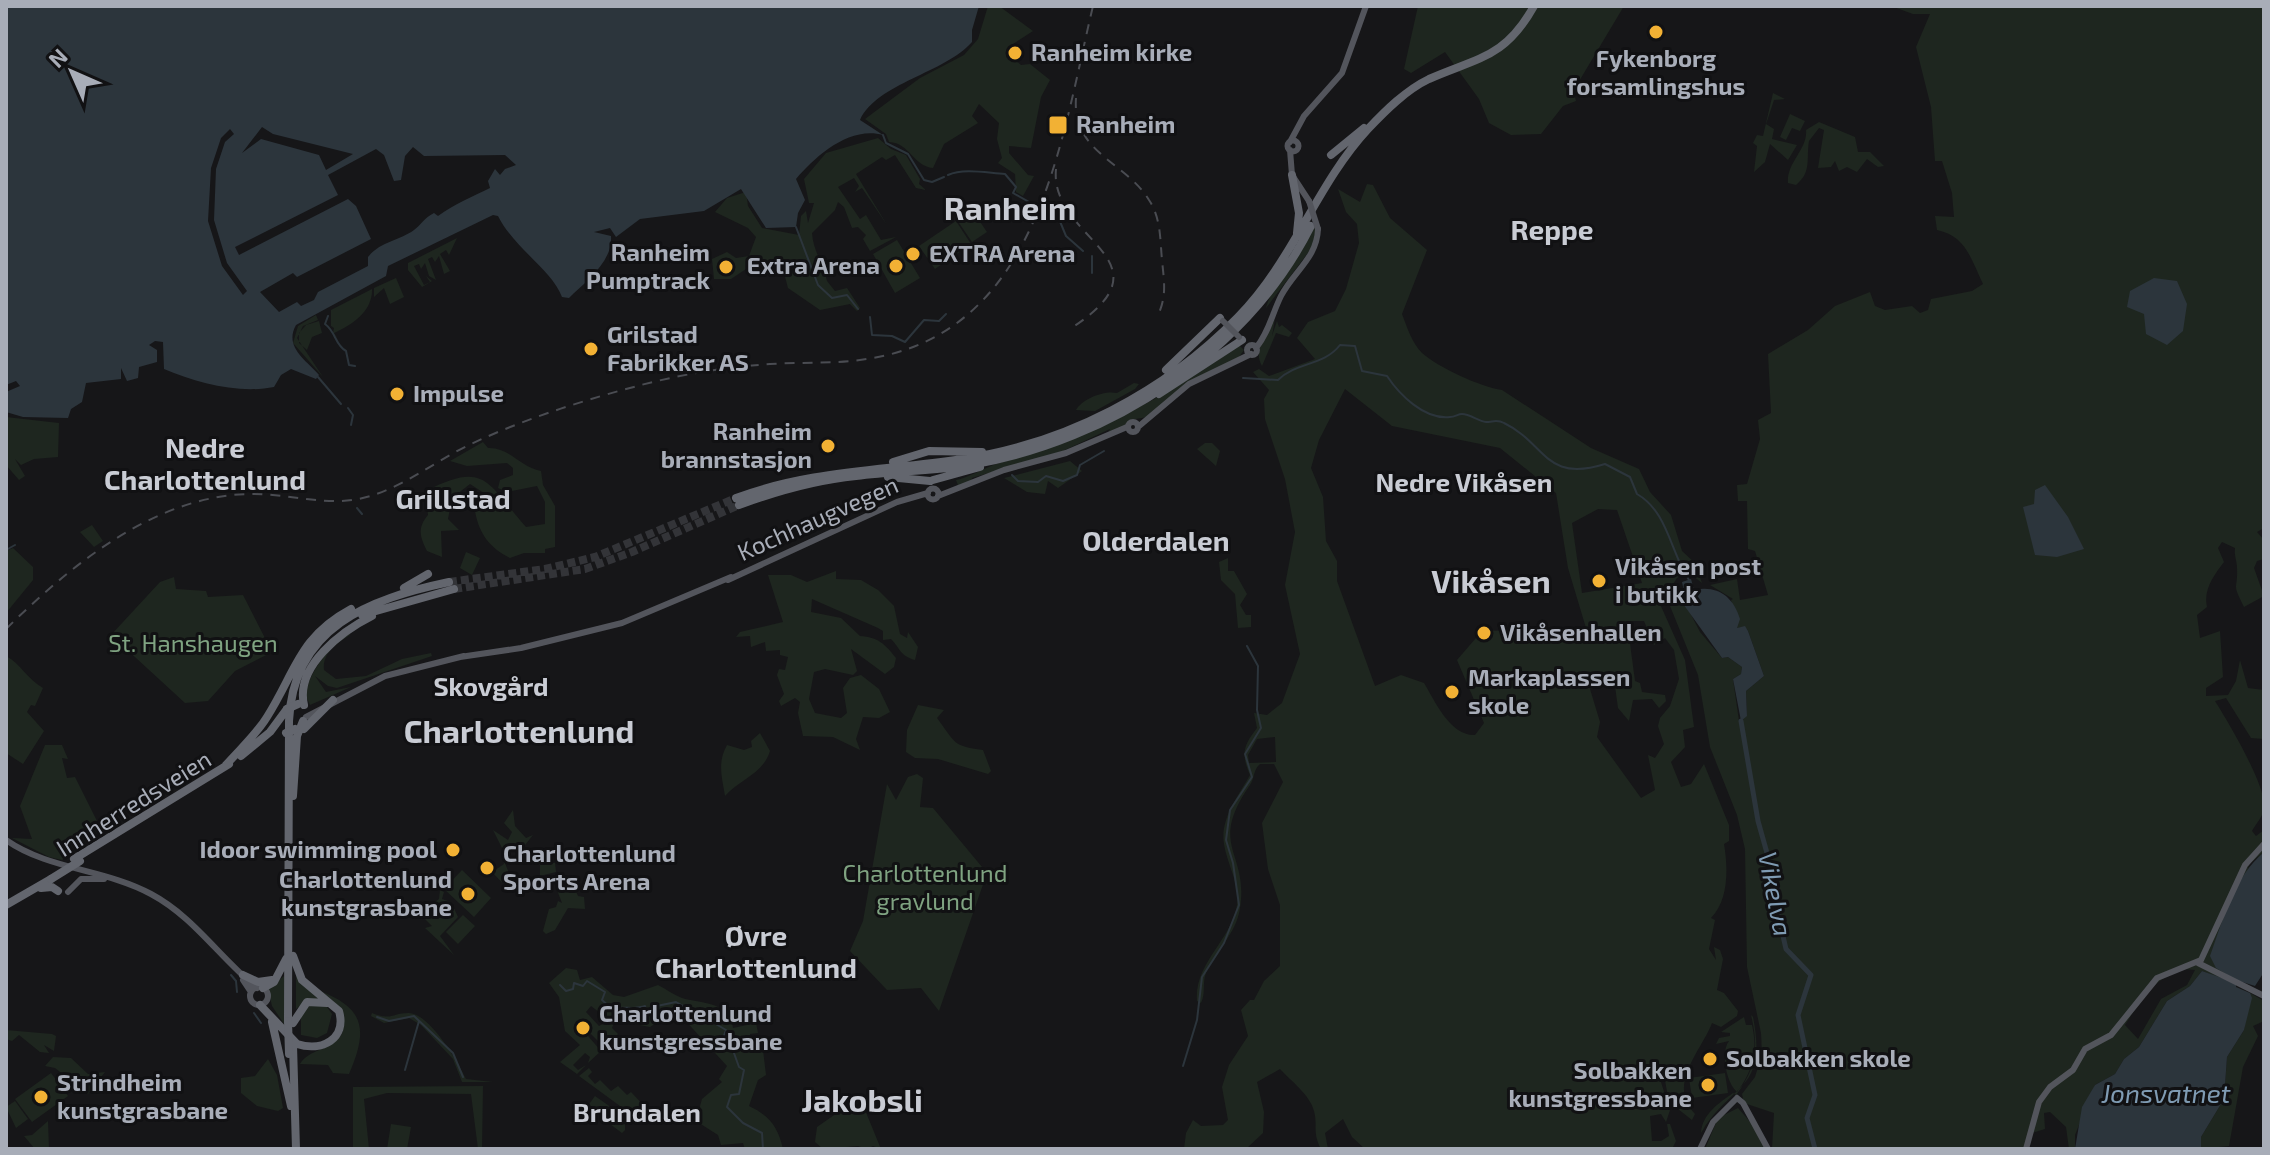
<svg xmlns="http://www.w3.org/2000/svg" width="2270" height="1155" viewBox="0 0 2270 1155" font-family="'Exo 2',sans-serif">
	<style>
		.green { fill: #1e261f; fill-rule: evenodd }
		.water { fill: #2c353c; fill-rule: evenodd }
		.pier { fill: #161618 }
		.lines { fill: none; stroke-linecap: round; stroke-linejoin: round }
		.stream { stroke: #2c353c; stroke-width: 2 }
		.river { stroke: #2c353c; stroke-width: 5 }
		.highway-tunnel { stroke: #333438; stroke-width: 8; stroke-dasharray: 8 4; stroke-linecap: butt }
		.major { stroke: #53555c; stroke-width: 6 }
		.highway { stroke: #63666e; stroke-width: 8 }
		.rail { stroke: #4a4c52; stroke-width: 2; stroke-dasharray: 10 8; stroke-linecap: butt }
		.major-bridge { stroke: #53555c; stroke-width: 6 }
		.highway-bridge { stroke: #63666e; stroke-width: 8 }
		.poi-dot { fill: #f2b134; stroke: #111113; stroke-width: 3 }
		.labels { text-anchor: middle; stroke-width: 6; stroke-linejoin: round; paint-order: stroke }
		.poi-label { font-size: 24px; font-weight: bold; fill: #a8adb8; stroke: #111113; text-anchor: start }
		.street-label { font-size: 24px; fill: #a8adb8; stroke: #111113 }
		.park-label { font-size: 24px; fill: #7fa381; stroke: #111113 }
		.neighbourhood-label { font-size: 26px; font-weight: bold; fill: #c9ccd4; stroke: #111113 }
		.water-label { font-size: 26px; font-style: italic; fill: #7f9bb3; stroke: #111113 }
		.quarter-label { font-size: 28px; font-weight: bold; fill: #c9ccd4; stroke: #111113 }
		.district-label { font-size: 32px; font-weight: bold; fill: #c9ccd4; stroke: #111113 }
	</style>
	<rect width="100%" height="100%" fill="#161618"/>
	<path class="green" d="M988,6h11l34,25 -20,13 -5,10 13,11 9,-1 20,16 -9,17 -10,51 -22,-2v7l19,22 6,1 -11,20 -7,-4 -1,-18 -17,-11 4,-5 -5,-19 2,-16 -20,-19 -7,12 6,7 -34,21 -11,24c-20,-2 -23,-25 -44,-26l-3,-8 -21,-15 55,-41 44,-23 14,-16z
		M1418,6h206l-46,77 -4,10 2,8 -13,5 -22,28 -30,1 -22,-12 -10,-24 -34,-47 -34,21 -7,-4z
		M1891,6h373v522l-7,4 7,8v19l-7,2 -3,7 10,28 -20,11c-13,-26 -6,-15 -7,-39 0,-8 -3,-11 -2,-20l-13,-6 -4,6 6,14c-10,13 -21,28 -17,45l-10,8 3,23 20,-7 3,46 -17,11v8l22,-1 8,-14 4,-21 8,28 16,2v49l-13,-1 -25,-40 -11,3c12,19 53,87 49,108 -1,7 -8,15 -12,22l4,5 8,-6v22l-15,12 -24,116 -23,-9 -12,15 -23,15 -28,46 -15,12 -9,15 -20,11 -20,50v14h-6l-3,-22 -16,-15 -6,1 1,16 -13,4 -4,16h-256l2,-36 -30,-10 -2,-9 13,-17 7,-23 -1,-21 -14,-66 -2,-118 -8,-34 -27,-68 -12,-72 -28,-69 8,-2 4,-7 18,35 22,26 6,-1 14,10 -1,7 -8,5 6,42 8,-6 -1,-24 18,-15 -16,-45 -3,-4 -8,1 -6,-28 2,-1 -23,-14 27,-6 3,21 28,-5 -13,-44 -7,-2 -1,-48h-9l-1,-16 10,-1 13,-45 -2,-19 13,-7 -3,-59 40,-24 27,-24 35,-14 5,14 10,4 27,-4 8,7 8,-3 3,-11 41,-8 11,-7c-12,-25 -17,-48 -46,-54l-2,-14 19,1 -2,-24 -10,-32h-7l-4,-54 -15,-60 14,-33h-17zM2183,969l12,1 -8,15 -26,14 -23,40 -13,-14c17,-26 28,-46 58,-56z
		M1773,93l12,6 -11,1 -8,24 8,5 -2,10 25,6 -9,15 -18,-16 -5,18 -11,10 3,-26 -4,-3 4,-8 6,1z
		M1790,114l15,7 -5,10 -8,-3 -6,12 -6,-3z
		M1819,122l36,15 3,15h12l14,14 -6,1 -11,-8 -10,13 -10,-5 -8,4 -4,-10 -4,6 -13,1 6,-38 -5,-2 -10,13c-3,18 3,31 -13,44l-8,-2c-2,-20 20,-34 18,-53z
		M878,138l13,11 15,6 14,24 -1,5 7,6 -10,-2 -21,-33 -9,5 -4,-3 -26,17 31,51 -25,-37 -7,4 4,-6 -5,-8 -16,9 22,32 6,-4 15,25 15,-3 -26,14 -7,-12 3,-4 -8,-8 -6,1 -8,-21 -6,-5 -3,8 -23,23c1,18 12,32 15,48l8,10 12,-3 13,20 -3,3 -7,-7 -30,6 -32,-22 -4,-15 -10,-5 -14,8 -14,-7 -15,10h-17l-2,-20 15,-7 9,6 13,-2 7,-19 -8,-9 -33,-16 12,-14 19,-6 2,14 14,22 37,7 2,-19 5,-5 2,12 6,-20h-5l-5,-24 22,-26z
		M1367,184l6,1 17,33 37,32 -25,64c5,13 10,29 20,39 17,15 59,34 80,37l89,58 48,21 11,23 21,23 11,36 13,12 7,20 -14,-11 -11,6 -17,26 25,56 9,67 -11,3 2,17 -14,15 10,25 10,-3 13,-20 25,61v16l-5,3c4,23 5,56 -13,74l4,2 -6,29 7,11 -2,-13 6,3 3,9 -6,31 7,3 14,18 -1,5 -16,11 -9,-4c-10,27 -46,62 -17,91l-3,6 -23,-18 -6,-32 -5,3 12,37 -4,12 -5,-8 -11,2 2,25h9l8,-5 -2,-12h3l6,17 -4,8h-307l-13,-12 -9,-18 -18,14 3,16h-7c-9,-17 -3,-23 -7,-38 -4,-16 -23,-30 -34,-42l-23,13 7,30 -1,21 -17,16h-62l2,-16 7,-13 8,6 22,-1 5,-5 -6,-33 7,-22 19,-29 -7,-26 9,-10h4l10,-19 16,-15v-61l-12,-36 -6,-46 21,-41 -9,-18h-14c-7,6 -5,13 -10,21 -43,62 -1,66 -10,123 -4,27 -24,41 -34,65 -4,10 0,20 -5,30l-4,-2c-3,-38 34,-60 40,-96 3,-21 -10,-41 -13,-61 -4,-26 14,-47 26,-69 -9,-21 -7,-29 7,-47l-3,-15 13,2 15,-12 18,-49 -15,-69 10,-53 -10,-53 -20,-60 -1,-20 5,-9 -16,-18 6,-3 10,7 46,-17 -18,-21 11,-16 27,-11 11,-22 13,-46 -2,-19 -11,-12 -8,-23 22,13zM1345,389l47,37 108,22 56,45 12,75 18,60 -104,3 -25,29 27,63 -9,12c-25,1 -40,-34 -51,-52l-23,-8 -26,11 -38,-105v-20l-11,-20 -3,-44 -12,-29 8,-28zM1598,509l19,1 25,73 -60,10 -10,-70zM1644,621l10,24 11,-7 9,12 5,29 -9,27 -10,12 -2,8 6,18 -9,14 -7,-3 7,35 -14,8 -44,-61 3,-15 -10,-33 12,-3 3,-8 9,1 4,29 11,13 4,-21 19,-1 7,9 7,-7 -1,-6 -23,-3 -2,-9 -5,-2 -6,-45 3,-15zM1275,737l1,25 -27,1 -1,-8 9,-16z
		M972,210l15,22 -15,10 -15,-22z
		M956,221l15,23 -36,25 -16,-23z
		M1316,222l-2,23 -48,63c3,-19 40,-60 50,-86z
		M457,238l-8,17 -3,-5 -6,4 10,17 -6,3 -5,-18 -4,6 -3,-5 -4,2 8,21 -7,-4 -4,-13 -4,6 -2,-5 -5,2 10,19 6,-3 -4,-6 6,5 -10,6 -14,-17v-7z
		M897,240l23,38 -25,15 -22,-39z
		M396,278l8,19 -14,7 -6,-16 -10,9v-9z
		M372,289c1,22 -20,36 -38,44l4,6 -5,-6 1,-5 -3,-2v-16z
		M316,315l2,5 -15,6 -6,12 26,39 -30,-34 5,-17z
		M1275,319l-3,17 5,-15 2,6 3,-2 10,8 -3,4 -13,-4 -14,33c-10,-17 6,-31 13,-47z
		M319,321l3,12 -10,4 -5,13 -8,-7v-10l7,-8z
		M1239,345l5,5 -7,10 -53,25 -31,31 -23,4 -7,8 -15,4 2,-3 -47,22 -91,27 -1,4 -12,6 -3,-8c11,-2 28,-12 43,-17 87,-25 166,-64 240,-118z
		M1134,383l5,1 -4,5 -40,22 -19,-1c6,-11 28,-20 41,-17z
		M6,417l53,6 -1,34 -24,2 -13,6 -6,-6 10,17 -6,4 -13,-15z
		M483,442l5,6c21,-1 32,19 53,23l2,14 12,21v41l-10,2v4h-21l-14,5c-20,-10 -31,-24 -35,-47l12,-16 -17,-11 -18,14 -4,21 11,11 -18,1 1,26 -15,-6c-7,-14 -10,-23 1,-36l-2,-24c60,-31 61,-8 100,36l19,-3v-22l-8,-16 -30,6 -9,-4 2,-8 13,-5v-7l-6,-5 -40,3 -17,-5z
		M1205,443h7l8,8 -4,15 -19,-17z
		M1070,461l12,10 -24,17 -10,-7 -3,13 -18,-2 -23,-14z
		M92,525l11,16 -9,6 -14,-15z
		M13,548l20,19v13l-27,33v-62z
		M466,552l14,6 -8,17 -12,-7z
		M1228,558v13h6l13,23 -7,11 6,10h5v12l-13,1 -3,-34 -14,-14 -2,-18z
		M836,571v8l25,1 17,10 16,16 6,28 7,4 1,-6 10,15 -3,13c-15,-4 -15,-12 -24,-21l-8,1v-9l-5,-3 -66,-29 -1,13 30,6 19,18c18,1 25,8 36,22l-2,9 -9,7 -34,-25 6,22 -4,4 -28,-6 -11,3 -5,27 6,14 26,5 6,-5 -4,-25 7,-10 11,-3 18,14 11,23 -11,6 -16,-1 -7,22 4,11 -27,-13 -30,-1 -5,-23 2,-11 -5,-4 -14,8 -2,-5 5,-7 -7,-19 2,-6 6,1 3,-13 -8,-2v-5l-14,1 -1,-9 -14,5 -1,-11 -14,1 4,-5 43,-10 -15,-47h23l16,7z
		M174,577l2,12 30,2 2,6 35,-2 29,57 -37,19 -27,30 -23,2 -74,-68 49,-53z
		M349,631l1,4c-13,8 -28,18 -26,35l12,9 30,-3 36,-17 29,-6 1,3 -95,32 -9,-2 -13,-10 11,16 25,-5 -41,18 -5,-11c7,-27 24,-45 44,-63z
		M6,656c15,8 21,23 37,32l-8,18 -4,-1 -4,7 17,19 -21,33 -17,-11z
		M918,705l26,5 -7,8c19,25 15,28 46,32l8,21 -3,3 -50,-15 -23,-1 -9,-6 1,-22z
		M760,733l10,18c-7,23 -30,28 -45,45 -3,-19 -8,-33 2,-51l17,5 8,-3 -1,-6z
		M45,745h17l6,14 -6,-1 5,20 8,-1 25,50 -3,9 -35,24 -13,-3 -37,-19 20,1 -12,-33z
		M917,774l6,4 -3,29 13,1 54,65 -48,138 -18,-23 -34,2 -37,-39 13,-30 24,-137 9,16 12,-23z
		M513,810l2,16 11,12 7,-3 -12,15 -10,-3 -7,5 -11,-22 15,10 4,-8 -8,-9z
		M502,856l7,17v17l-17,-18 12,-8z
		M539,858l8,5h8l1,9 -16,4v-11l-5,-3z
		M462,870l29,28 -17,19 -30,-28z
		M572,883l6,13 6,1 1,12 -17,-1 -13,22 -9,4 -3,-3 6,-22 7,-2 2,-6 4,2 -5,-13z
		M440,890l4,2 -2,7 9,3 7,15 -18,19 14,19 -29,-27 7,-2 -7,-7 4,-6 -6,-3 16,-11z
		M463,915l12,11 -17,18 -12,-12z
		M566,968l11,2 3,10 12,-3 21,18 11,2 34,-12c8,4 16,10 24,13 20,6 47,3 51,30l23,-5 2,10 -8,1 1,5 11,5 8,-2v4l-7,4 3,25 -8,5 -9,26c21,10 29,21 34,43h-38l-2,-6 -22,2 -3,-10 -22,-14 6,-22 20,-17 -3,-3 8,-13 -45,-49 -18,1 -14,9 -42,-8 -17,-13 -5,6 13,14 7,-4 8,1 -2,5 6,6 -13,12 2,4 -16,-16 -3,2 13,15 -13,12 2,-6 -5,-4 -12,12 5,5 8,-5 -9,9 -17,-12 20,-17 -15,-14 -6,-34 -10,-14z
		M296,975l28,24h-16l-12,10z
		M284,976l2,51 -14,-21 -4,-17z
		M320,991c47,18 47,41 29,83l-16,-1 -5,-8 -28,-1c9,-15 31,-14 42,-30 4,-22 -4,-31 -22,-43z
		M2250,993l14,8v20l-11,5 5,10 -15,31 -14,79 -28,3v-12l23,-38 3,-42 17,-27z
		M325,1004l7,10 -5,19 -10,5 -16,-3v-25l4,-4z
		M372,1013c20,8 20,0 37,0 21,1 49,49 57,66l27,3h-31l-9,-23 -32,-34 -12,-7 -25,5 -13,-7z
		M1751,1015l2,2c15,75 -22,65 -52,116 1,-19 18,-30 32,-40l3,2c20,-26 23,-48 15,-80z
		M1744,1017l2,8h6c6,26 1,46 -15,67 -12,-11 -16,-41 -8,-51l-13,3 3,-6 11,-2v-3l-9,-1z
		M6,1030l46,4 4,2 -2,15 -10,-6 5,8 -9,-1 -21,-17 -7,6 -6,-2z
		M53,1057l18,1 17,16 17,-2 -17,22 -33,-26 -10,-2z
		M268,1059l9,16 6,33 -5,3 -21,-5 -16,-13v-15l14,-2z
		M589,1068l3,4 -4,4 7,8 5,-4 11,11 7,-5 9,9 4,-3 15,16 -11,9 -56,-41z
		M51,1073l17,23 -36,26 -17,-23z
		M1725,1073l3,20 -36,5 -3,-20z
		M483,1086l-1,63h-4l-7,-55 -84,-1 -23,6 5,50h-16v-62z
		M595,1096l30,21v13l-3,3 -35,-26z
		M860,1097l1,4 -5,4 2,6 7,-1 16,39 -8,-3 -6,3 -9,-3 -35,3 -8,-7 2,-15z
		M15,1101l13,18 -12,9 -10,-21z
		M1738,1108l14,16 13,25h-60l13,-31z
		M48,1121l1,28h-14l-11,-13 8,-1z
		M391,1124l20,3 -4,22h-20z"/>
	<path class="water" d="M6,6h973l-7,24v12c-27,31 -95,41 -112,78l23,15c-34,-9 -67,21 -87,44l9,21 -7,13 -2,14 -30,1 -25,-39 -37,22 -64,8 -24,18 -6,-9 -16,4 17,4c2,26 -26,46 -42,62l-7,-1c-10,-27 -48,-49 -64,-81l-5,-1 -105,51 -2,10 -90,49c-12,22 9,34 23,50l-3,4 -25,-10 -10,6 -7,12c-35,7 -77,-4 -110,-18l-1,-27 -8,-1 -6,4 8,5v12l-18,5 -1,11 -11,3 -6,-13v11l-35,4 -4,19 -11,7 -3,9 -45,-1 -17,-5v-20l14,-6 -4,-5 -10,4zM413,147l11,9 81,-1 11,10 -11,4 -5,6 -5,-6 -7,12 2,7c-16,8 -36,16 -52,28l-4,-3c-10,5 -13,12 -20,17 -15,11 -33,11 -46,27v9l-50,26 -4,8 -13,6 -4,-4 -18,10 -19,-20 33,-19 4,4 74,-38 -15,-33 -8,-7 -109,56 -4,-8 103,-52 -10,-20 48,-26 8,6 10,26 7,-1 4,-24z
		M2154,278l23,3 10,23 -4,27 -16,14 -21,-11 -2,-20 -17,-7 3,-16z
		M2045,485l23,32 16,32 -27,8 -22,-2 -12,-48 11,-3 1,-14z
		M1691,579l3,11c23,-5 39,6 46,29l-3,9 8,-2 3,5 16,45 -18,15 1,25 -6,5 -8,-42 8,-5 1,-7 -14,-10 -6,1 -41,-57 4,-5 -3,-14z
		M2264,852v120l-9,14 -19,-6v7l14,6 2,5 -8,32 -17,27 -3,42 -23,38v12h-126l7,-42 13,-22 20,-11 9,-15 15,-12 28,-46 23,-15 12,-15 23,8 1,-5 -10,-6 -6,-12c13,-36 24,-79 54,-104z"/>
	<path class="pier" d="M262,127l11,7 80,20 -27,16 -7,-15 -58,-16 -19,14z
		M230,129l4,5 -9,8 -9,27 -2,51 13,43 20,28 -4,4 -21,-29 -14,-45 3,-53 10,-30z"/>
	<g class="lines">
		<path class="stream" d="M883,135l3,8 22,11 16,26 8,2 12,-5
			M948,175c16,-7 39,-2 57,-1l11,13 -3,6 46,26 7,17 17,15
			M796,227l22,58 14,13 15,-3 11,14
			M1092,256v17
			M328,316l-3,8c11,8 10,21 21,27l3,14 6,1
			M870,317l2,18 20,1 13,6 19,-22 15,1 7,-7
			M318,377l23,27
			M1243,378l35,2c18,-18 46,-14 62,-35l15,1 7,25 25,5c12,18 37,44 63,41 5,0 8,-3 12,-3 8,0 16,7 24,8 7,0 11,-3 18,1 42,20 40,60 101,41l25,13 7,17c31,18 33,57 52,86
			M348,408l5,7 -2,10
			M1012,475l6,6 20,1 8,-6 17,5 14,-6 3,-10 24,-14
			M357,508l5,6
			M6,550l9,-5
			M231,975l5,6 1,11
			M560,985l6,6 7,-2 1,-6 9,3 4,-5 18,11 -3,8 10,9c12,-3 24,1 33,-3l2,8 5,-7 24,-5 25,14
			M254,1013l7,10
			M377,1017l12,4 25,-5 39,37 10,24
			M704,1017l22,13 -3,8 7,4 9,25 5,3 -5,24 -8,1 -4,12 16,16 19,10 1,16
			M1183,1066l14,-46 5,-43 22,-34 15,-38 -6,-42 -7,-23 4,-30 22,-33 -7,-23 16,-26 -4,-18 1,-44 -11,-20
			M405,1070l14,-49"/>
		<path class="river" d="M1741,721l17,100 20,71 -1,18 9,39 25,26 -13,40 17,80 -8,23 8,31"/>
		<path class="highway-tunnel" d="M449,582l96,-13 50,-12 141,-59
			M454,589l131,-20 47,-17 107,-47"/>
		<path class="major" d="M1287.5 146a5.5 5.5 0 1 1 11 0a5.5 5.5 0 1 1-11 0Z
			M1290,142l14,-26 38,-43 24,-67
			M1290,150l2,25 17,26
			M1247 350a5 5 0 1 1 10 0a5 5 0 1 1-10 0Z
			M1256,348c13,-16 16,-34 25,-52 13,-25 36,-38 37,-67
			M1128 427a5 5 0 1 1 10 0a5 5 0 1 1-10 0Z
			M1138,427l51,-43 62,-30
			M927.5 494a5.5 5.5 0 1 1 11 0a5.5 5.5 0 1 1-11 0Z
			M938,496l66,-26 62,-17 61,-26
			M728,580l169,-78 31,-9
			M460,657l61,-9 101,-25 109,-46
			M306,717l79,-41 79,-20
			M6,840c43,30 99,29 145,54 43,23 68,63 106,94
			M68,892l13,-13h23
			M2198,963l66,33
			M243,980l8,12
			M250 996a9 9 0 1 1 18 0a9 9 0 1 1-18 0Z
			M1737,1098l6,5 25,46
			M1700,1149l13,-27 24,-24
			M2026,1149l13,-47 11,-15 23,-17 12,-21 26,-14 46,-57 44,-18 44,-95 19,-21"/>
		<path class="highway" d="M1331,155l33,-27
			M1292,175l7,38 -2,20
			M1166,370l54,-52
			M1159,394l83,-54
			M893,462l36,-11 53,1
			M888,477l42,4
			M933,480l47,-13
			M736,498c75,-28 149,-27 226,-39 103,-15 203,-67 276,-142 56,-57 78,-132 130,-188 17,-18 38,-39 61,-50 50,-22 76,-21 105,-73
			M739,505c38,-14 77,-25 117,-29 38,-5 77,-5 115,-11 138,-24 276,-112 340,-239
			M404,588l24,-14
			M362,615l92,-26
			M304,705c-9,-39 38,-74 68,-89
			M304,729l29,-29
			M241,756l29,-24 17,-23
			M226,765c14,-16 30,-30 41,-48 29,-46 32,-80 84,-108
			M293,796l4,-60 6,-15
			M74,859l155,-95
			M41,888l11,-1 6,4
			M6,905l45,-26
			M243,975l15,7 14,-2
			M263,988l11,-6 12,-23
			M260,1005l37,39c25,8 50,-5 42,-33l-37,-31 -9,-24
			M288,1021l1,-300c4,-94 80,-122 160,-139
			M272,1022l19,84
			M293,1023l14,-21 20,1
			M293,1045l3,104"/>
		<path class="rail" d="M1076,98c-4,55 49,63 73,102 12,18 11,39 13,60 2,21 5,36 -4,55
			M1056,169c-7,71 120,90 17,158
			M6,629c64,-63 148,-133 243,-135 38,-1 72,12 110,5 42,-9 74,-37 112,-55 53,-25 113,-44 170,-59 42,-11 86,-18 129,-21 33,-2 65,0 97,-5 172,-26 193,-215 226,-353"/>
		<path class="major-bridge" d="M1309,201l9,28
			M1223,321l16,16"/>
		<path class="highway-bridge" d="M287,709l11,-5
			M286,733l9,-4
			M51,879l29,-18
			M288,1021l1,33"/>
	</g>
	<g class="poi-dot">
		<circle cx="1656" cy="32" r="8"/>
		<circle cx="1015" cy="53" r="8"/>
		<rect x="1048" y="115" width="20" height="20" rx="4"/>
		<circle cx="913" cy="254" r="8"/>
		<circle cx="896" cy="266" r="8"/>
		<circle cx="726" cy="267" r="8"/>
		<circle cx="591" cy="349" r="8"/>
		<circle cx="397" cy="394" r="8"/>
		<circle cx="828" cy="446" r="8"/>
		<circle cx="1599" cy="581" r="8"/>
		<circle cx="1484" cy="633" r="8"/>
		<circle cx="1452" cy="692" r="8"/>
		<circle cx="453" cy="850" r="8"/>
		<circle cx="487" cy="868" r="8"/>
		<circle cx="468" cy="894" r="8"/>
		<circle cx="583" cy="1028" r="8"/>
		<circle cx="1710" cy="1059" r="8"/>
		<circle cx="1708" cy="1085" r="8"/>
		<circle cx="41" cy="1097" r="8"/>
	</g>
	<g class="labels">
		<g class="poi-label">
			<text x="1031" y="61">Ranheim kirke</text>
			<text x="1656" y="67" text-anchor="middle">Fykenborg<tspan x="1656" dy="28">forsamlingshus</tspan></text>
			<text x="1076" y="133">Ranheim</text>
			<text x="710" y="261" text-anchor="end">Ranheim<tspan x="710" dy="28">Pumptrack</tspan></text>
			<text x="929" y="262">EXTRA Arena</text>
			<text x="880" y="274" text-anchor="end">Extra Arena</text>
			<text x="607" y="343">Grilstad<tspan x="607" dy="28">Fabrikker AS</tspan></text>
			<text x="413" y="402">Impulse</text>
			<text x="812" y="440" text-anchor="end">Ranheim<tspan x="812" dy="28">brannstasjon</tspan></text>
			<text x="1615" y="575">Vikåsen post<tspan x="1615" dy="28">i butikk</tspan></text>
			<text x="1500" y="641">Vikåsenhallen</text>
			<text x="1468" y="686">Markaplassen<tspan x="1468" dy="28">skole</tspan></text>
			<text x="437" y="858" text-anchor="end">Idoor swimming pool</text>
			<text x="503" y="862">Charlottenlund<tspan x="503" dy="28">Sports Arena</tspan></text>
			<text x="452" y="888" text-anchor="end">Charlottenlund<tspan x="452" dy="28">kunstgrasbane</tspan></text>
			<text x="599" y="1022">Charlottenlund<tspan x="599" dy="28">kunstgressbane</tspan></text>
			<text x="1726" y="1067">Solbakken skole</text>
			<text x="1692" y="1079" text-anchor="end">Solbakken<tspan x="1692" dy="28">kunstgressbane</tspan></text>
			<text x="57" y="1091">Strindheim<tspan x="57" dy="28">kunstgrasbane</tspan></text>
		</g>
		<g class="street-label">
			<text transform="translate(818 519) rotate(-24)" y="8">Kochhaugvegen</text>
			<text transform="translate(134 804) rotate(-32)" y="8">Innherredsveien</text>
		</g>
		<g class="park-label">
			<text x="193" y="652">St. Hanshaugen</text>
			<text x="925" y="882">Charlottenlund<tspan x="925" dy="28">gravlund</tspan></text>
		</g>
		<g class="neighbourhood-label">
			<text x="1464" y="492">Nedre Vikåsen</text>
			<text x="491" y="696">Skovgård</text>
			<text x="637" y="1122">Brundalen</text>
		</g>
		<g class="water-label">
			<text transform="translate(1775 894) rotate(79)" y="9">Vikelva</text>
			<text x="2166" y="1103">Jonsvatnet</text>
		</g>
		<g class="quarter-label">
			<text x="1552" y="240">Reppe</text>
			<text x="205" y="458">Nedre<tspan x="205" dy="32">Charlottenlund</tspan></text>
			<text x="453" y="509">Grillstad</text>
			<text x="1156" y="551">Olderdalen</text>
			<text x="756" y="946">Øvre<tspan x="756" dy="32">Charlottenlund</tspan></text>
		</g>
		<g class="district-label">
			<text x="1010" y="220">Ranheim</text>
			<text x="1491" y="593">Vikåsen</text>
			<text x="519" y="743">Charlottenlund</text>
			<text x="862" y="1112">Jakobsli</text>
		</g>
	</g>
	<rect width="2270" height="1155" fill="none" stroke="#a8adb8" stroke-width="16"/>
	<g transform="translate(72 72) rotate(315)" stroke="#111113" stroke-width="6" paint-order="stroke">
	<path d="M0-6L14 30L0 20L-14 30Z" fill="#a8adb8"/>
	<text y="-12" font-size="22" font-weight="bold" text-anchor="middle" fill="#a8adb8">N</text>
	</g>
</svg>
